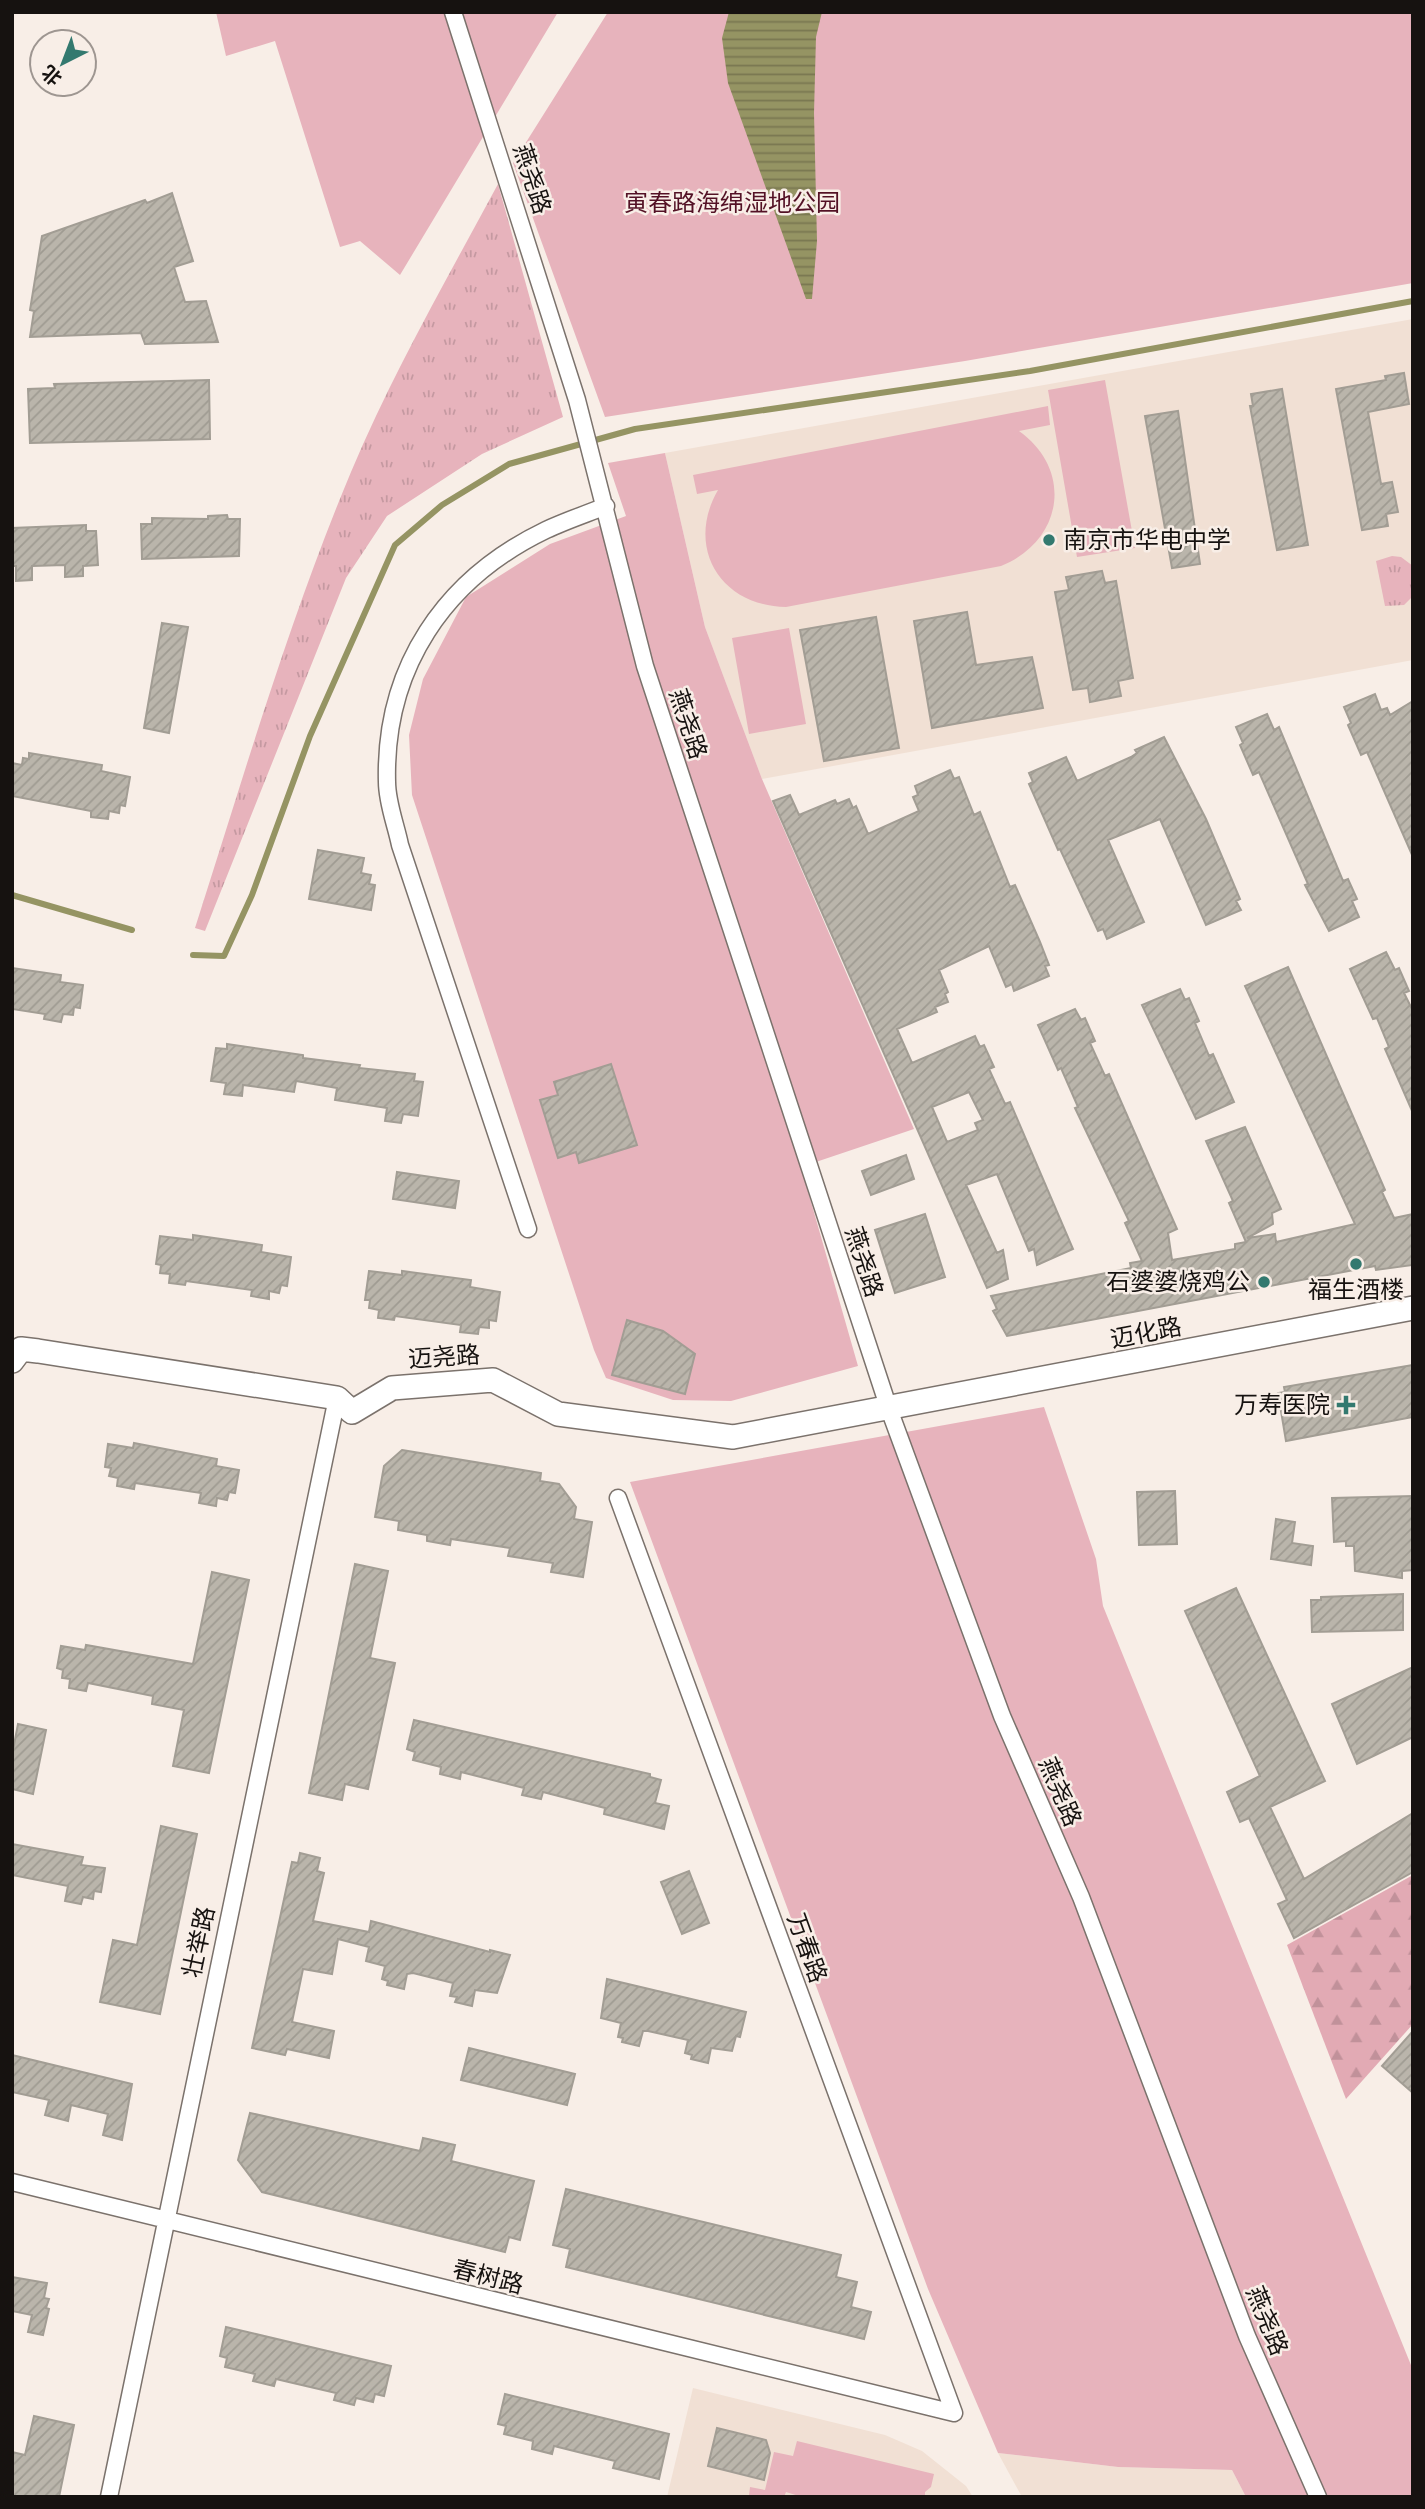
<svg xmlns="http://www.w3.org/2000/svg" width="1425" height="2509" viewBox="0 0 1425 2509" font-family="Overpass,'Noto Sans SC',sans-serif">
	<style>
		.built { fill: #f1e0d4 }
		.grass { fill: url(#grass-tufts) }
		.forest { fill: url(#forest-firs) }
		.park { fill: #e7b3bc }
		.water { fill: url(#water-rules) }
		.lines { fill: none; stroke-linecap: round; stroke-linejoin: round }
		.stream { stroke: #959463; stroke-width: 6 }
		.building { fill: url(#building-hatch); stroke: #a29d94; stroke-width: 2; fill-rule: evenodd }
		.street-casing { stroke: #7b726c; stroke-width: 19 }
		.secondary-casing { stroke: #7b726c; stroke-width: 26 }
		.street { stroke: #fff; stroke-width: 16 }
		.secondary { stroke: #fff; stroke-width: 23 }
		.poi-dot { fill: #33796f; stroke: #f8eee7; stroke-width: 2.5 }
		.labels { text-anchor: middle; stroke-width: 5; stroke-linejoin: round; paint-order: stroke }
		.street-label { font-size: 24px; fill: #161210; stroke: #f8eee7 }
		.park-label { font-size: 24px; fill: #531125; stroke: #f8eee7 }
		.poi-label { font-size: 24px; fill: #161210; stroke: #f8eee7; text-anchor: end }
	</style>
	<defs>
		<pattern id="grass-tufts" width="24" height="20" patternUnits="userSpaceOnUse" patternTransform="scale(1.75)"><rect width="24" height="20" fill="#e7b3bc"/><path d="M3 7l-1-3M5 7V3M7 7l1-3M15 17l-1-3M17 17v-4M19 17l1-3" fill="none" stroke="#c599a1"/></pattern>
		<pattern id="forest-firs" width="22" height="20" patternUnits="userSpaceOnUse" patternTransform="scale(1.75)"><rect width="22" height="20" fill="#e2aab4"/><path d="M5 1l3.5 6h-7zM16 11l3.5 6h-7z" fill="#c1919a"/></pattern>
		<pattern id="water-rules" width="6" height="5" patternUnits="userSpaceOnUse" patternTransform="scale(1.75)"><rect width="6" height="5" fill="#959463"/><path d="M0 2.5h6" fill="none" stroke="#797750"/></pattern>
		<pattern id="building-hatch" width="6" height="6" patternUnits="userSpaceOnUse" patternTransform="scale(1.75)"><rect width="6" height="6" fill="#bab5ab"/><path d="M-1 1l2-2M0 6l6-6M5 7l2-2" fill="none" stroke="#9f9b92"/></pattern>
	</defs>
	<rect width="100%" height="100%" fill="#f8eee7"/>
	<path class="built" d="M1413,319v341l-651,119 -57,-152 -40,-174z
		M693,2388l192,47 37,16 44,35 7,11h-306z
		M998,2453l120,14 114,3 14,27h-224z"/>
	<path class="grass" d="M498,184l65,233 -81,37 -95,62 -41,62 -141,353 -10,-3c49,-153 94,-308 156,-456 42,-100 96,-193 147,-288z
		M1392,556l9,1 12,9v30l-9,9 -19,1 -9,-45z"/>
	<path class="forest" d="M1413,1875v149l-67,75 -59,-154z"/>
	<path class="park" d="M216,12h342l-158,263 -40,-34 -20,6 -65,-206 -49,15z
		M608,12h805v271l-448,78 -360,56 -92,-254z
		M1105,380l30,168 -58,9 -29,-167z
		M1048,406l2,19 -31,6c55,39 44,110 -18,135l-215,41c-66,-1 -101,-60 -68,-117l-21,4 -4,-19z
		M665,453l40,174 57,152 152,350 -113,38 57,199 -127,35 -58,-1 -67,-22 -12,-28 -182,-555 -3,-60 14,-56 43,-82 84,-53 76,-28 -18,-53z
		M789,628l17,96 -57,10 -17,-96z
		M1044,1407l52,152 7,47 310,764v127h-167l-14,-27 -114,-3 -120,-14 -70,-164 -298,-807z
		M797,2441l137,33 -3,13 -6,5v5h-123l-16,-5 -2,5 -35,-1 1,-9 15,3 9,-38 19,4z"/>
	<path class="water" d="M729,12h93l-6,25 -2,76 3,128 -5,58h-6l-78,-216 -6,-45z"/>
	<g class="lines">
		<path class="stream" d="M12,895l120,35
			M193,955l31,1 28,-61 58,-159 85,-191 47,-40 67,-41 126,-35 395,-58 383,-70"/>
	</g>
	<path class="building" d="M172,193l21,68 -19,6 11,35 21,-1 12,41 -73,2 -4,-11 -111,4 4,-26 -4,-1 12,-74 103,-36 2,3z
		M1404,373l5,31 -41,8 13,72 11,-2 6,30 -12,2 2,12 -26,4 -26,-141 50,-9 -1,-4z
		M209,380l1,59 -180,4 -2,-54 27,-1 -1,-4z
		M1282,389l26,156 -31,5 -27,-144h3l-2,-12z
		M1178,411l22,153 -28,4 -27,-152z
		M227,515l1,4h12l-1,37 -97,3 -1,-35h11v-6l56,1v-3z
		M86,525v6h10l2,34 -15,1v10l-18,1v-12l-33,1v14l-16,1v-15h-4v-38z
		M1102,571l3,12 11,-2 17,97 -15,3 3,15 -31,6 -2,-14 -15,2 -18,-98 14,-2 -3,-13z
		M967,612l9,53 56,-8 11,51 -111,20 -18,-107z
		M876,617l23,131 -75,13 -24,-131z
		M162,623l26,4 -19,106 -25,-5z
		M1375,694l6,16 6,-2 3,7 23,-14v156l-46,-105 -6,3 -13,-30 3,-2 -7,-16z
		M1267,714l7,16 5,-3 64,154 5,-2 9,20 -5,2 7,16 -30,14 -24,-46 3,-1 -49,-112 -6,3 -13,-30 3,-2 -7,-16z
		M1164,737l42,82 34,80 -4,2 5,9 -35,15 -46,-106 -52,21 36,82 -37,17 -4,-10 -5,2 -38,-82 -2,1 -29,-66 4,-2 -4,-9 37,-16 11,24 54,-24 6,-4 -2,-3z
		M29,753l73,12 -1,6 29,6 -5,29 -5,-1 -1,8 -10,-2 -1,8 -17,-2v-6l-79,-15v-33l10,2 1,-7 6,1z
		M950,770l4,9 5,-2 15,38 6,-3 30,75 5,-2 25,57 9,23 -4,1 4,10 -35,15 -2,-7 -6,3 -17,-41 -50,24 9,22 -3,2 3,8 -13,5 2,5 -40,17 15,34 63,-27 5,11 4,-2 10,22 -5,2 16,35 5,-2 63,147 -36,16 -3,-16 -5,2 -32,-77 -31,11 31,68 6,-3 5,29 -21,9 -214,-487 17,-6 9,20 36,-15 2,4 12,-5 4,9 3,-2 12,28 51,-23 -6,-14 5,-2 -3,-9zM969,1092l14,28 -8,3 3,7 -31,12 -15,-35z
		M318,850l46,8 -3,15 10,2 -2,9 6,1 -4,25 -62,-11z
		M1386,952l9,18 4,-2 10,23 -5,2 9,18v102l-28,-64 4,-2 -12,-29 -4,1 -23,-50z
		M1288,967l97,223 -3,2 12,26 19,-4v51l-37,5 -1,-4 -368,70 -14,-25 4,-2 -6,-13 140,-28 -1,-5 12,-2 -17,-38 4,-2 -54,-113 3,-1 -17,-39 -3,2 -20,-45 37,-16 6,11 4,-2 10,23 -5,2 15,33 4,-2 68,155 -9,4 4,27 63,-11v-5l11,-2 -17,-39 4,-2 -27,-60 39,-14 36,82 -9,4 1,11 -26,14 28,-4 1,8 79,-18 -110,-238z
		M12,968l49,7 -1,7 23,3 -3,23 -6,-1 -1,8 -10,-1 -2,8 -17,-3 1,-5 -33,-5z
		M1180,989l5,11 4,-2 10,23 -4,2 14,33 4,-2 21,48 -38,17 -54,-114z
		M227,1044l76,11v3l57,7 -1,3 56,6 -1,7 9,1 -5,34 -15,-2 -2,9 -16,-2 2,-13 -52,-8 2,-12 -41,-7 -2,11 -51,-7 -1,11 -18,-2 2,-11 -15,-2 5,-33 11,1z
		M611,1064l26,81 -58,18 -3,-11 -18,6 -18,-58 18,-5 -4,-13z
		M906,1155l8,24 -43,16 -9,-24z
		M397,1172l62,9 -4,27 -62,-9z
		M925,1214l20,63 -50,16 -20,-63z
		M193,1235l69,10 -1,7 30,5 -4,29 -6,-1 -2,8 -10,-2v8l-18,-3 1,-6 -66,-9 -1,4 -16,-2 1,-9 -10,-1 1,-8 -5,-1 4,-28 33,4z
		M369,1271l33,4v-4l69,9 -1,7 30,5 -4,29 -7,-1v8l-10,-1 -1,7 -18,-2 1,-7 -66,-9 -1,4 -16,-2 1,-8 -10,-2 1,-8h-5z
		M627,1320l36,11 32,23 -10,40 -73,-19z
		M1413,1365v52l-127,24 -8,-48 7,-1 -1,-5z
		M134,1443l83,16 -1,7 23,4 -4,23 -6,-1 -2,8 -10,-2 -1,8 -17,-3 2,-10 -66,-10 -1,6 -17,-3 1,-8 -9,-2 2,-8 -6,-1 3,-23 25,4z
		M402,1450l139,23 -1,8 19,3 17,23 -2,12 18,3 -9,55 -32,-5 2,-9 -45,-7 2,-8 -59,-9 -1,6 -23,-4v-6l-29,-5 1,-9 -24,-4 9,-51z
		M1175,1491l2,53 -38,1 -2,-53z
		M1413,1496v74l-11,1v7l-47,-7 -1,-25h-8v-5l-12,1 -2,-44z
		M1276,1519l19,3 -3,21 21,3 -2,19 -40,-6z
		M355,1564l33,7 -18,87 25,5 -27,126 -23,-5 -3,16 -33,-7z
		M212,1572l37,8 -40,193 -36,-7 11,-56 -32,-6 1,-8 -65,-13 -2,8 -17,-3 1,-9 -8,-1 1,-8 -6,-2 4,-22 24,4 1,-5 107,19z
		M1236,1588l89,193 -55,26 34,72 109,-66v59l-119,66 -16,-34 9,-4 -38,-82 -9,4 -13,-30 33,-16 -75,-165z
		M1403,1594v36l-91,2 -1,-32h10v-3z
		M1413,1667v70l-56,27 -25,-60z
		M414,1720l236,54v3l11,3 -6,23 14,3 -5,23 -60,-15 1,-6 -62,-16 -2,7 -19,-4 2,-7 -63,-16 -1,7 -20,-5 1,-7 -28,-7 2,-8 -8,-3z
		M18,1724l28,6 -13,64 -21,-5v-34z
		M161,1826l36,8 -37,180 -60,-12 13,-62 24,5z
		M12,1844l71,13 -2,8 24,3 -4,24 -7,-1 -1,8 -10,-2 -2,7 -16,-3 3,-15 -56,-11z
		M300,1853l20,5 -3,13 7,2 -11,48 56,11 2,-11 119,31v-2l20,5 -13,38 -22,-3 -3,16 -17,-4 2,-5 -7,-1 3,-13 -40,-10 -6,1 -3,15 -17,-4 1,-4 -6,-2 3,-13 -19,-5 3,-14 -31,-8 -6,35 -29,-5 -11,53 42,9 -5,27 -42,-9 -2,6 -33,-7 40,-186 6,1z
		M689,1871l20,52 -27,11 -21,-52z
		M607,1979l139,33 -6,25 -4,-1 -4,15 -21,-3 -3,15 -17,-4 1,-4 -7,-2 3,-13 -40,-9h-5l-4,15 -17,-4 1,-4 -5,-1 3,-14 -20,-5z
		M1413,2031v62l-31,-27z
		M469,2048l106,26 -8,31 -106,-25z
		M12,2055l120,29 -10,56 -19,-5 5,-21 -37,-9 -3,16 -23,-6 4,-15 -37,-8z
		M250,2113l170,38 3,-13 32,7 -4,16 83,20 -14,59 -11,-3 -4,15 -243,-60 -24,-32z
		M566,2189l275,66 -5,22 21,5 -6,25 20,5 -7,27 -298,-72 4,-18 -17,-4z
		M12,2277l35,6 -3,15 5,1 -3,9 3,1 -6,26 -15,-3 4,-17 -20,-4z
		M226,2327l165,39 -7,30 -9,-2 -2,8 -17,-4 -2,7 -20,-5 2,-7 -43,-10 -17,-4 -2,7 -21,-5 2,-7 -30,-7 2,-9 -7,-2z
		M505,2394l164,40 -10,45 -46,-11 2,-7 -33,-8 -28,-7 -2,8 -20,-5 1,-8 -29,-7 2,-8 -8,-2z
		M34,2416l40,9 -15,72h-47v-45l13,3z
		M717,2428l49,12 4,13 -6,27 -56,-14z"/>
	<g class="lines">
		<g class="street-casing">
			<path id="street" d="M453,12l124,388 68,266 244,743 113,307 79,181 166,439 71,161
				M528,1229l-128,-384c-4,-20 -13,-42 -13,-63 -3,-114 57,-203 159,-252 19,-9 40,-16 60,-24
				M618,1498l336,915
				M12,2182l942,231
				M109,2497l228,-1099"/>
		</g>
		<g class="secondary-casing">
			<path id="secondary" d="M12,1361l9,-12 17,2 299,47 15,14 40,-24 101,-8 65,34 175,23 680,-129"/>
		</g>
		<use href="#street" class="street"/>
		<use href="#secondary" class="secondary"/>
	</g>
	<g class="poi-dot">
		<circle cx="1049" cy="540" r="7"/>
		<circle cx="1356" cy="1264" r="7"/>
		<circle cx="1264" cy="1282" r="7"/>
		<path d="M1342.5 1394.5h7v7h7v7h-7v7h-7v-7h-7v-7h7z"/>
	</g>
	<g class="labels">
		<g class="street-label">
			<text transform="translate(532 179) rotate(72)" y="8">燕尧路</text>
			<text transform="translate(688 724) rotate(72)" y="8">燕尧路</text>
			<text transform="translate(864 1262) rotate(72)" y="8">燕尧路</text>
			<text transform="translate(1146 1333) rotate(-11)" y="8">迈化路</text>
			<text transform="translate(444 1357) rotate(-4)" y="8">迈尧路</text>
			<text transform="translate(1060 1792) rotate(67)" y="8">燕尧路</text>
			<text transform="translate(199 1942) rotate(-78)" y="8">壮举路</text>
			<text transform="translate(807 1948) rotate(70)" y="8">万春路</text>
			<text transform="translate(488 2277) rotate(14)" y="8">春树路</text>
			<text transform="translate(1267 2321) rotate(68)" y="8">燕尧路</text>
		</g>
		<g class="park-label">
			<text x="732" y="211">寅春路海绵湿地公园</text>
		</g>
		<g class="poi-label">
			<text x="1063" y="548" text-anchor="start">南京市华电中学</text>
			<text x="1250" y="1290">石婆婆烧鸡公</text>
			<text x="1356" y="1298" text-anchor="middle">福生酒楼</text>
			<text x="1330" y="1413">万寿医院</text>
		</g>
	</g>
	<rect width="1425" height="2509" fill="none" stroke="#161210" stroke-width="28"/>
	<g transform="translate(63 63) rotate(222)"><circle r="33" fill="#f8eee7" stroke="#9e9691" stroke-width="2"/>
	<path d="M0-5L12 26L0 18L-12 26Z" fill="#33796f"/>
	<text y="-10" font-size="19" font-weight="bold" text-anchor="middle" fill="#161210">北</text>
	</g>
</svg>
